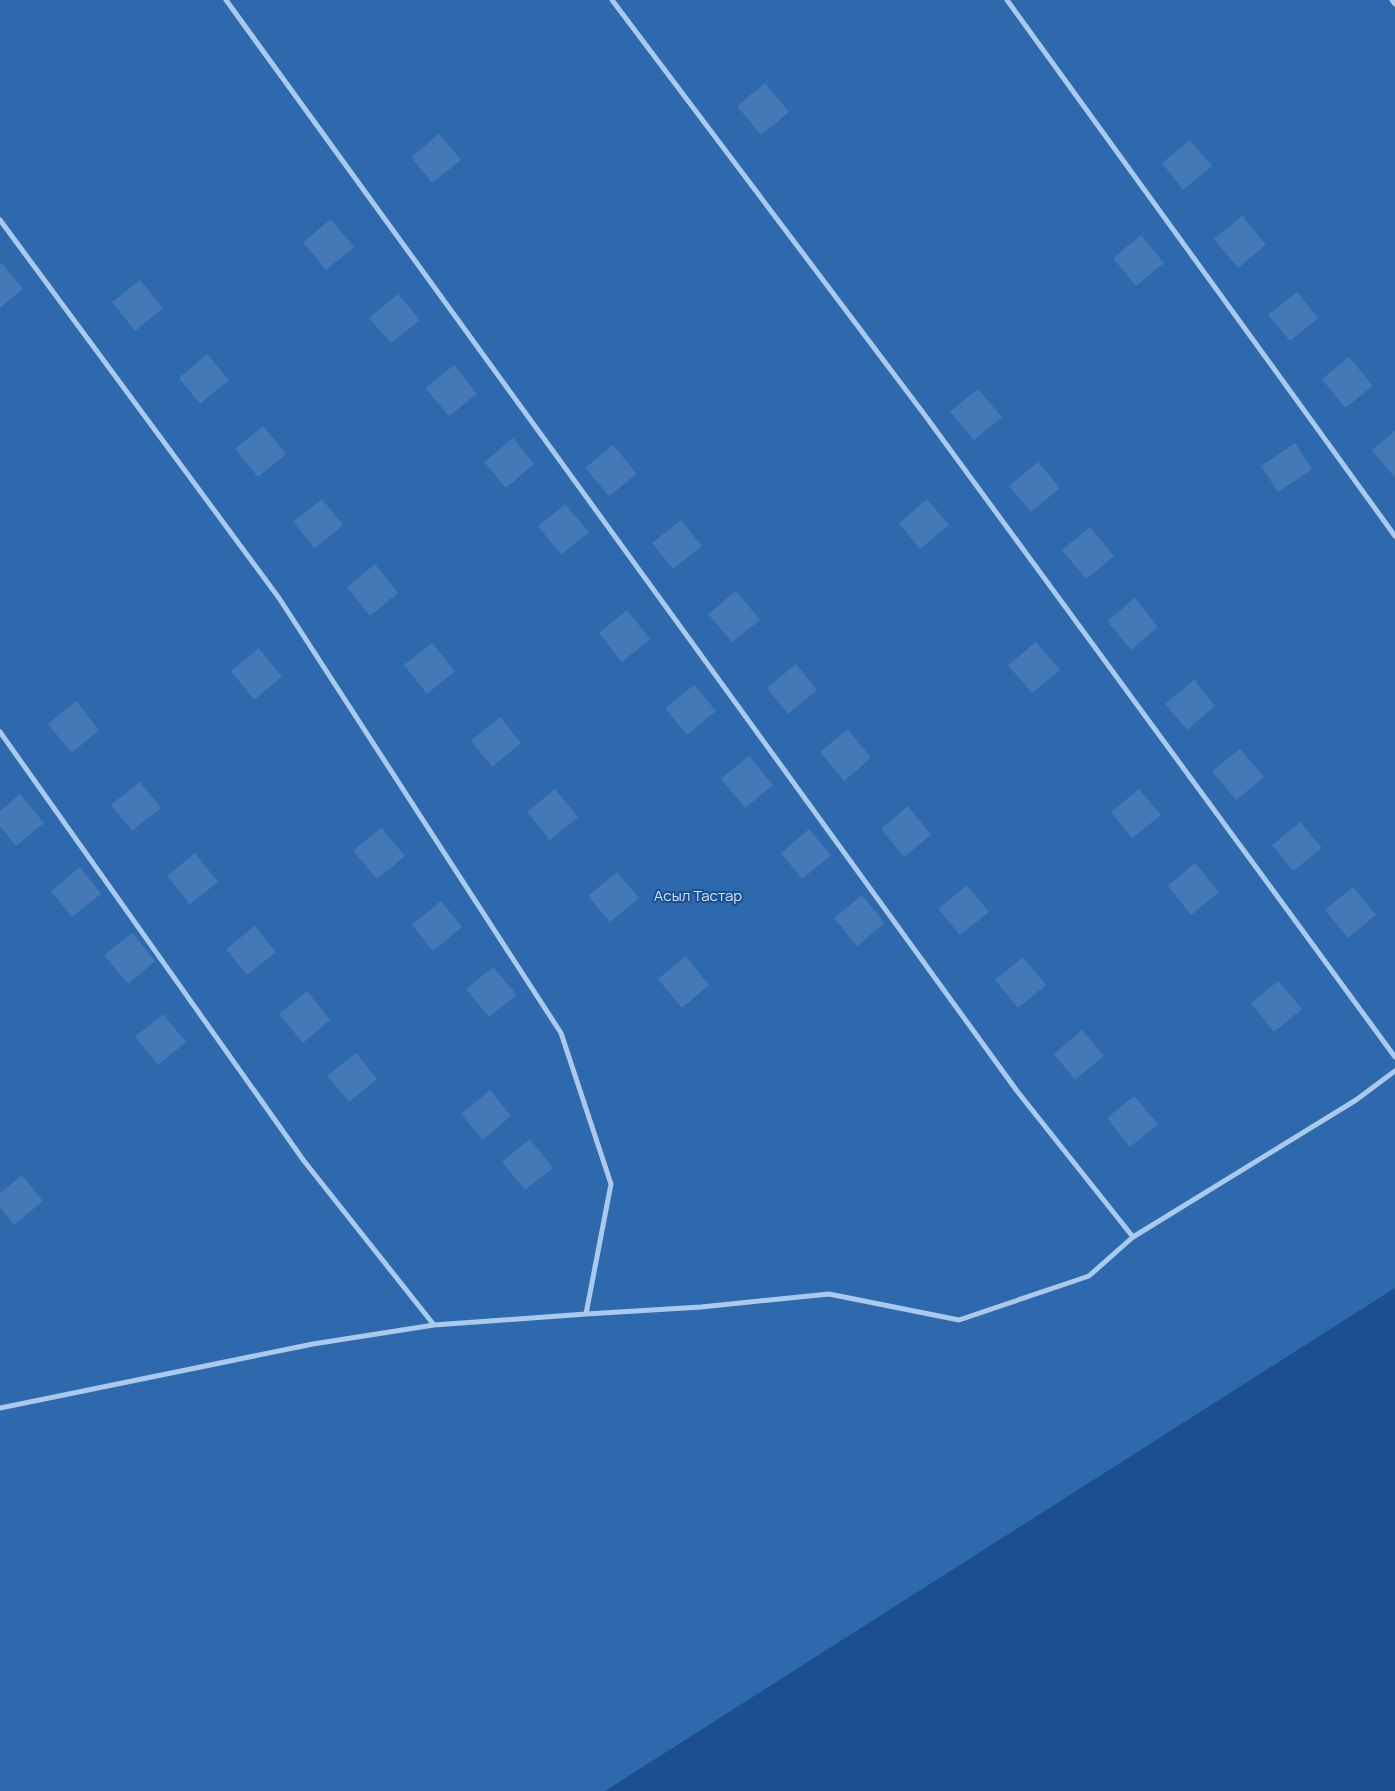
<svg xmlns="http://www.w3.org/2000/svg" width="1395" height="1791" viewBox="0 0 1395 1791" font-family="Manrope,sans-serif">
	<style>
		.green { fill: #2e69ad }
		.building { fill: #4478b7 }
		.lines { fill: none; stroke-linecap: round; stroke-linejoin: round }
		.minor { stroke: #a9c9ee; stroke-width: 5 }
		.labels { text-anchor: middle; stroke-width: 4; stroke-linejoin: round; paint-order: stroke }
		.park-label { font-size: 15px; fill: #cfe3fa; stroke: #1b4f8f }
	</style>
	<rect width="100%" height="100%" fill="#1b4f8f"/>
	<path class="green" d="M0,0h1395v1288l-790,503h-605z"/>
	<path class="building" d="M765,83l24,29 -28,23 -24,-29z
		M439,134l22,26 -29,23 -21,-26z
		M1190,140l22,26 -29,24 -21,-27z
		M1242,216l24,29 -28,23 -24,-29z
		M331,219l23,28 -28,23 -23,-28z
		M1141,235l23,28 -28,23 -23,-28z
		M2,263l21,26 -23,19v-43z
		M140,280l23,28 -28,23 -23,-29z
		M1297,292l21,26 -28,23 -22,-26z
		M398,294l22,26 -29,23 -22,-25z
		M207,354l22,26 -29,24 -21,-26z
		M1349,357l24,29 -28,22 -23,-29z
		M454,365l23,29 -28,22 -24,-28z
		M978,389l24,28 -28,23 -24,-28z
		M263,426l23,28 -28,23 -23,-28z
		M1395,431v47l-23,-28z
		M513,438l21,26 -28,24 -22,-26z
		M1295,443l17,26 -34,23 -17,-26z
		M613,445l24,29 -28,22 -24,-28z
		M1038,462l22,26 -29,24 -22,-26z
		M322,499l21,26 -28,23 -22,-26z
		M927,499l22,26 -29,24 -21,-26z
		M565,504l24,28 -28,23 -23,-29z
		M681,520l21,26 -29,23 -21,-26z
		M1090,527l24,29 -28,23 -24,-29z
		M375,564l23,29 -28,23 -23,-29z
		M736,591l24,29 -28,22 -24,-28z
		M1135,598l23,29 -27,23 -24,-29z
		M627,610l23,29 -28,23 -23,-29z
		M1036,642l24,28 -28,23 -24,-28z
		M432,643l23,28 -28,23 -23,-29z
		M259,648l23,29 -28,23 -23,-29z
		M796,664l21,26 -29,24 -21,-26z
		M1194,680l21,26 -28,24 -22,-26z
		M694,685l22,26 -29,24 -22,-27z
		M76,701l23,29 -27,23 -24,-29z
		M500,717l21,26 -29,24 -21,-26z
		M848,729l23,29 -27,23 -24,-29z
		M1240,749l24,28 -28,23 -24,-29z
		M749,756l24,29 -28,23 -24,-29z
		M140,782l21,26 -29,23 -21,-26z
		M555,789l23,28 -28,23 -23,-28z
		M1139,789l22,26 -29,23 -21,-26z
		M20,794l24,29 -28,23 -16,-20v-15z
		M908,806l23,29 -27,22 -23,-28z
		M1300,822l22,26 -29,23 -21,-26z
		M381,828l24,28 -28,23 -24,-28z
		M809,829l22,26 -29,24 -21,-26z
		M195,853l23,29 -28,22 -23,-28z
		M1195,863l24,29 -28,23 -23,-29z
		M80,867l21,27 -29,23 -21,-26z
		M617,872l22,26 -29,24 -22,-26z
		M967,885l22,27 -29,23 -22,-26z
		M1353,887l23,28 -28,23 -23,-28z
		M862,895l23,28 -28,23 -23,-28z
		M441,901l21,26 -29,24 -21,-26z
		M255,926l21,26 -29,23 -21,-26z
		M132,933l23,28 -27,23 -24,-29z
		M686,956l23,29 -27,23 -24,-29z
		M1023,957l23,28 -28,23 -23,-28z
		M493,967l24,28 -28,22 -23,-28z
		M1278,981l24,28 -28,23 -23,-29z
		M307,991l23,29 -27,23 -24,-29z
		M163,1014l23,28 -28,23 -23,-28z
		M1082,1030l22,26 -29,24 -21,-26z
		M356,1053l21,26 -28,23 -22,-26z
		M490,1090l21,26 -28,24 -22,-26z
		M1134,1096l24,28 -28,23 -23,-29z
		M530,1139l23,29 -28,22 -23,-28z
		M22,1175l21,26 -29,24 -14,-18v-14z"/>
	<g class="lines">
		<path class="minor" d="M226,0l791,1091 116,146 -44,39 -130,44 -130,-26 -128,13 -115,7
			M612,0l312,414 471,643
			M1007,0l388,536
			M1392,0l3,4
			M0,220l279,378 282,435 50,151 -25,130 -152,11
			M0,732l304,429 130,164 -121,19 -313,64
			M1133,1237l223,-137 39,-29"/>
	</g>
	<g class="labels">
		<g class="park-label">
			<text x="698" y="901">Асыл Тастар</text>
		</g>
	</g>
</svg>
